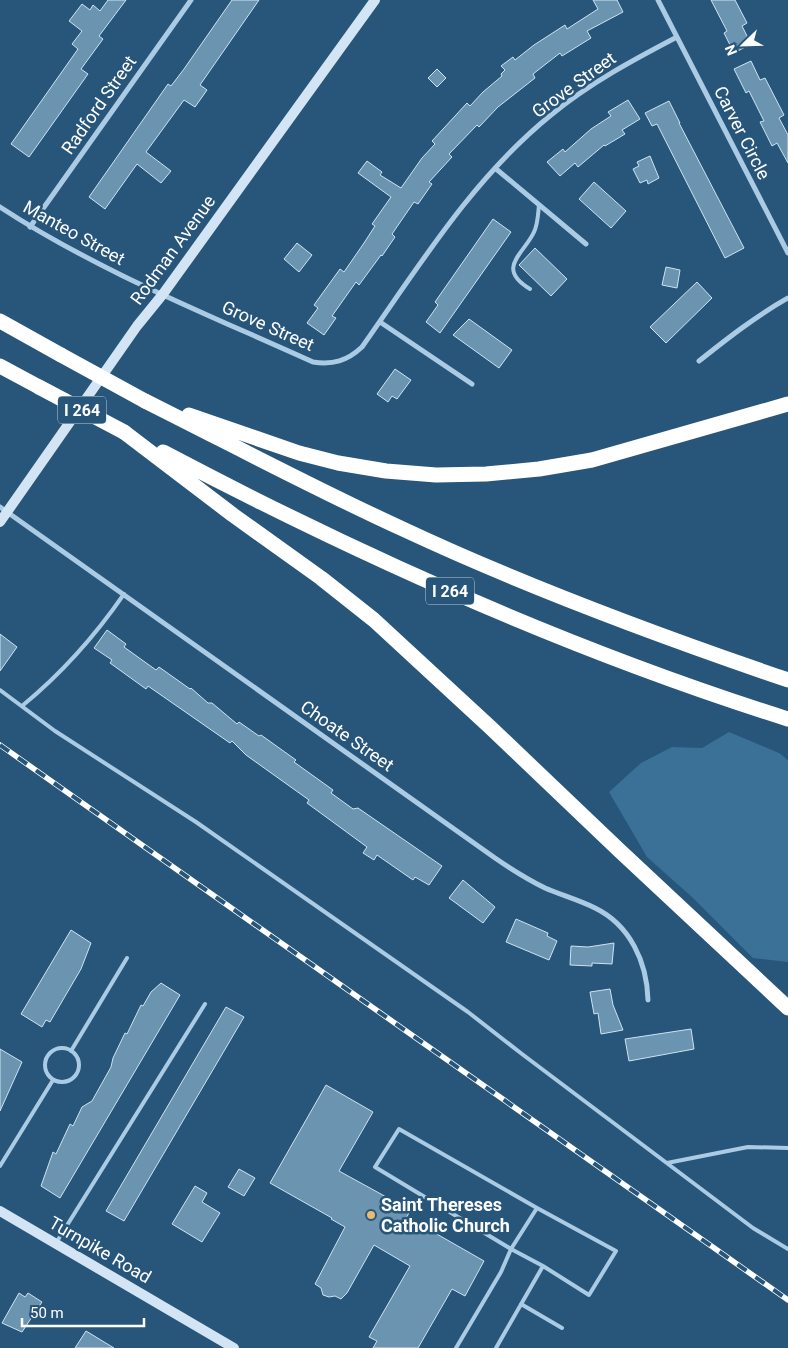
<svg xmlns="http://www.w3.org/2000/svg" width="788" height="1348" viewBox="0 0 788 1348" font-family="Roboto,sans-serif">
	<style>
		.green { fill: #3b7097 }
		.building { fill: #6b94b1; stroke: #cde3f3 }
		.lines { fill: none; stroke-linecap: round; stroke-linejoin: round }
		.lane { stroke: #aacbe3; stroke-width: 4 }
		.street { stroke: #aacbe3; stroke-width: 5 }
		.secondary { stroke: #d3e5f4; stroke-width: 10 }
		.highway { stroke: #fff; stroke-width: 15 }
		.rail-casing { stroke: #fff; stroke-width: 5.5 }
		.rail { stroke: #27567a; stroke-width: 4; stroke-dasharray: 11; stroke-linecap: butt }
		.highway-bridge { stroke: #fff; stroke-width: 15 }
		.poi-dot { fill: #ebb971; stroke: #27567a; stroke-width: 2 }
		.labels { text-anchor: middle; stroke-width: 5; stroke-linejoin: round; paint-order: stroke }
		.shield { fill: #27567a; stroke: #beccd7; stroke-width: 1 }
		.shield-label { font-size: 16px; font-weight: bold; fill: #fff }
		.street-label { font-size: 18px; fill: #fff; stroke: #27567a }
		.poi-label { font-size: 18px; font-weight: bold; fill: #fff; stroke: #27567a; text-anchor: start }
	</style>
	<rect width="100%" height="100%" fill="#27567a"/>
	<path class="green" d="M729,732l50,21 9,7v202l-35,-4 -60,-60 -46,-41 -38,-65 32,-29 31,-16 30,1z"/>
	<path class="building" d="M108,0h18l-27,36 4,3 -22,30 7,5 -59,83 -18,-13 67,-95 -6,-5 10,-13 -13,-10 13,-17 8,6 3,-5 7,6z
		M232,0h27l-59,85 7,5 -12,17 -11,-7 -38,52 25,19 -10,12 -24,-19 -32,45 -16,-12 79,-113 3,2 13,-17z
		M593,0h24l6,12 -36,19 4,7 -29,18 -2,-3 -27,21 2,4 -37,29 -19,20 -2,-2 -28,29 3,3 -23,25 3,2 -14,20 -4,-2 -22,32 3,3 -13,19 -1,-1 -22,30 -3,-3 -24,34 4,2 -12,17 -17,-12 11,-15 -4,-3 26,-36 4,3 20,-29 11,-17 -3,-2 19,-27 -33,-24 9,-12 15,11 -2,3 21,13 21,-30 13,-14 -3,-3 35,-38 3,3 13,-14 19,-16 -1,-2 4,-4 -4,-4 12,-9 2,3 19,-15 31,-20 2,4 31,-20z
		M711,0h24l12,23 -5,3 9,18 -17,9 -10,-20 3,-2z
		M751,61l9,19 5,-2 19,37 -5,3 9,17v28l-11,-20 -5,3 -12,-24 4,-1 -15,-30 -3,2 -12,-24z
		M437,69l9,9 -9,9 -9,-9z
		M628,100l12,19 -18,11 3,4 -20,12 -1,-1 -26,22 -3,-4 -15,13 -13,-14 16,-13 2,3 26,-23 20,-13 -3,-4z
		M669,101l11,22h-1l65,125 -19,10 -68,-134 -5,2 -7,-13z
		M650,156l9,22 -11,6 -1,-4 -7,3 -7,-14 6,-3 -2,-4z
		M594,182l32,29 -15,17 -32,-29z
		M493,219l18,13 -71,101 -14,-11 12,-17 -3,-3z
		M297,243l15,12 -13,17 -15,-13z
		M535,248l32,31 -16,17 -32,-31z
		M666,267l14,3 -3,18 -15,-3z
		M697,282l15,16 -46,45 -16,-16z
		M469,319l43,31 -13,18 -46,-33z
		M395,369l16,11 -14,19 -5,-3 -4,6 -11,-8z
		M107,630l19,14 -2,3 32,23 3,-3 31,22 1,-1 17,15h4l25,21 2,-2 20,14 2,-1 35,25 -2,2 39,28 -2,3 22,16 5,-1 84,58 -13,19 -14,-8 -2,3 -36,-25 -3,5 -11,-7 4,-6 -60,-44 2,-3 -63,-45 -14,-14 -2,2 -82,-57 -2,3 -36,-26 2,-3 -18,-12z
		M0,634l17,13 -17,24z
		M463,880l32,27 -12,16 -34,-25z
		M516,919l32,14 -1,3 10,5 -8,19 -43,-18z
		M71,930l20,13 -10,26 -17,29 -14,24 -4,-2 -4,7 -21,-13z
		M614,943l-2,21 -20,-1v3l-22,-1 1,-19 17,1z
		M161,983l19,12 -120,203 -19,-12 12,-34 3,2 14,-30 3,2 9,-19 10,-6 19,-34 2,-9 12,-25 2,1 14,-29 2,1 8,-14z
		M610,989l3,16 10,25 -22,4 -3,-21 -4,1 -4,-22z
		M226,1007l18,10 -120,204 -18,-10z
		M691,1029l3,20 -65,12 -4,-22z
		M0,1049l22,13 -22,49z
		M326,1085l47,27 -34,59 71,39 -3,7 77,44 -19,35 -13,-7 -34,59h-45l4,-7 -8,-4 41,-71 -36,-21 -27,48 -6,6 -6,-3 -6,1 -6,-2 -2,-7 -6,-4 30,-57 -14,-8 1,-1 -62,-35z
		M239,1169l16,9 -11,18 -16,-9z
		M195,1186l12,7 -5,9 18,11 -18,29 -30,-18z
		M19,1293l6,4 3,-4 14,9 -20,30 -20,-9z
		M86,1331l28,17h-39z"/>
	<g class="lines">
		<path class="lane" d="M530,289c-35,-21 -6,-35 4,-57 4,-8 4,-18 5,-27
			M0,690l55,41 141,91 272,190 54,42 231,174 35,21
			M22,706c39,-32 73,-70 102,-112
			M45 1065a17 17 0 1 1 34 0a17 17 0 1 1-34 0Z
			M71,1051l56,-93
			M667,1163l81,-16 40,1
			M0,1166l53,-86
			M56,1243l149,-239
			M521,1304l41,24
			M456,1348l45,-76 10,-23 -136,-82 24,-38 138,79 79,43 -27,44 -46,-29
			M496,1348l47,-82 -32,-17 26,-41"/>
		<path class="street" d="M658,0l130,253
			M495,168l91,76
			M0,207c98,64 207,107 313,155 20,3 34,-1 49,-15 57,-81 111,-169 189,-232 39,-32 82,-55 126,-78
			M30,227l161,-227
			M380,322l92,62
			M699,361c29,-23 57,-45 89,-63
			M0,507l495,351c16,11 32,21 50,30 16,7 34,12 50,20 35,17 52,54 53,92"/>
		<path class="secondary" d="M0,522l137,-196 26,-32 212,-294
			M0,1211l234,137"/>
		<path class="highway" d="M0,321l61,34
			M0,366l39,21
			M145,401c86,43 172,89 260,129 124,58 254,106 383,150
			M189,415l110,38 39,10 48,8 50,4 50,-1 53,-5 53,-9 196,-56
			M124,432l109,83 88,63 53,42 117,108 129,123 168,157
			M163,452c201,106 409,199 625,267"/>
		<g class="rail-casing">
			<path id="rail" d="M0,745l788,555"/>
		</g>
		<use href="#rail" class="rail"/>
		<path class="highway-bridge" d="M61,355l84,46
			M39,387l85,45"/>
	</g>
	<circle class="poi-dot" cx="371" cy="1215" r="5"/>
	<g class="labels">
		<g class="shield">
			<rect x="58" y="396.5" width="48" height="27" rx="4"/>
			<rect x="426" y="577.5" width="48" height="27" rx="4"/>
		</g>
		<g class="shield-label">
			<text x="82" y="416">I 264</text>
			<text x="450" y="597">I 264</text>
		</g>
		<g class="street-label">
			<text transform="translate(574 85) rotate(-36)" y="6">Grove Street</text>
			<text transform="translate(99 105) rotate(-55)" y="6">Radford Street</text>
			<text transform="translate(742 133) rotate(63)" y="6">Carver Circle</text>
			<text transform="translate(74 233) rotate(29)" y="6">Manteo Street</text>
			<text transform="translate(173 250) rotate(-54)" y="6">Rodman Avenue</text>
			<text transform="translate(268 326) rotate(24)" y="6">Grove Street</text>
			<text transform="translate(347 736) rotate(35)" y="6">Choate Street</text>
			<text transform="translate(100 1250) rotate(30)" y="6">Turnpike Road</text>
		</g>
		<g class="poi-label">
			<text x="381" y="1211">Saint Thereses<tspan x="381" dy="21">Catholic Church</tspan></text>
		</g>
	</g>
	<g transform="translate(743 45) rotate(247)" stroke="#27567a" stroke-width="4" paint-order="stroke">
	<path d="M0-4L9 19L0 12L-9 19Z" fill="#ffffff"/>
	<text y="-8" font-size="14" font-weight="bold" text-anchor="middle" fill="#ffffff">N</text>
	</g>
	<path d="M22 1318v8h122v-8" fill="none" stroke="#ffffff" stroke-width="2.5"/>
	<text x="30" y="1318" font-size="15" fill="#ffffff" stroke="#27567a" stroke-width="4" paint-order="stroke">50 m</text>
</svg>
